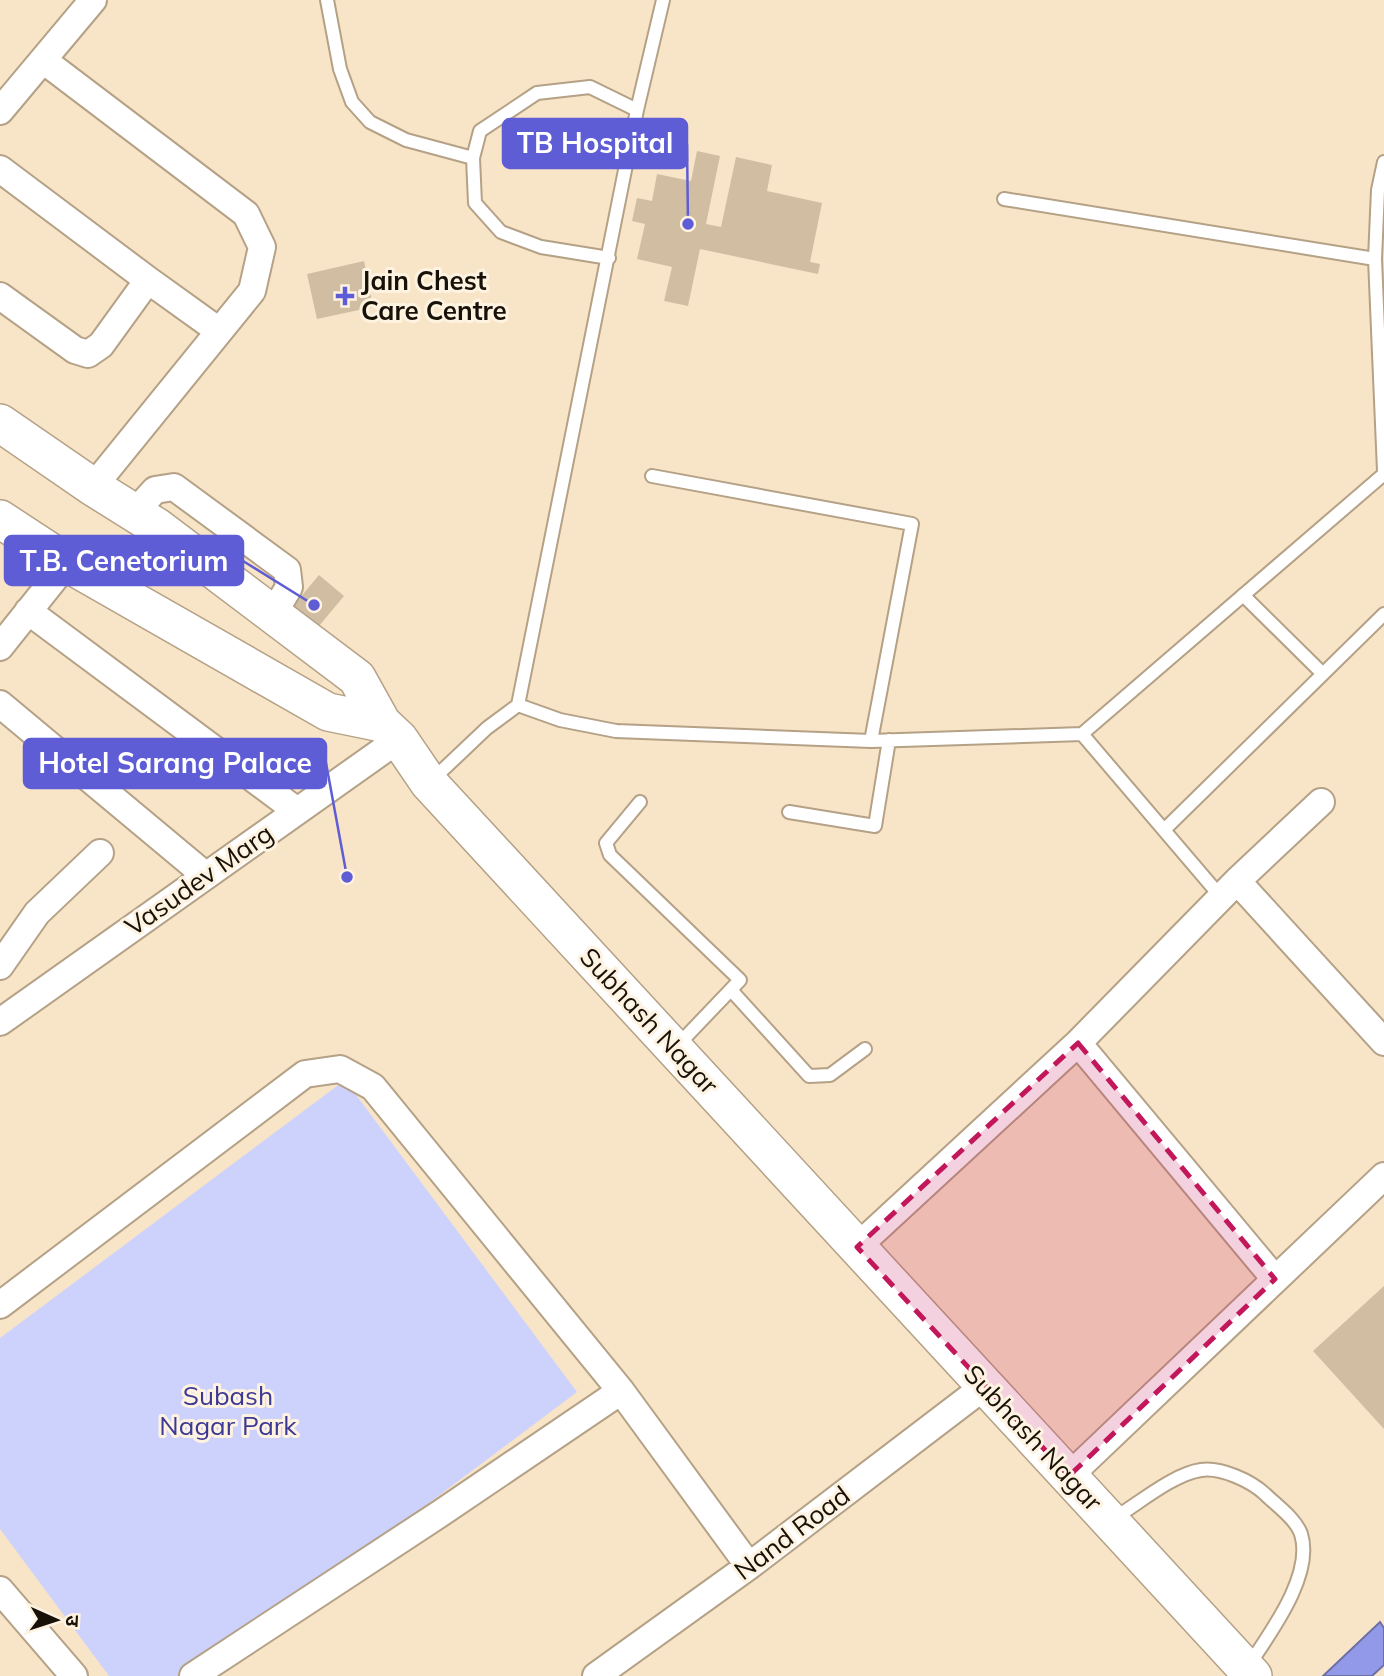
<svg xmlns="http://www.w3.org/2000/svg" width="1384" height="1676" viewBox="0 0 1384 1676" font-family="Mulish,'Noto Sans Devanagari',sans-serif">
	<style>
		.green { fill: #cdd2fd }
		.water { fill: #9299e9; stroke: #6d70a5; stroke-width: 2 }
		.building { fill: #d1bea2 }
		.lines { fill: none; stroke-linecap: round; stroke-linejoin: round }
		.lane-casing { stroke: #b4a186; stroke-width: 16 }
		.street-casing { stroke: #b4a186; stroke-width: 30 }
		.secondary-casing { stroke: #b4a186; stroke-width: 40 }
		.lane { stroke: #fff; stroke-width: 12 }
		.street { stroke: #fff; stroke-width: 26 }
		.secondary { stroke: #fff; stroke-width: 37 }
		.marked { fill: #c2185b; fill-opacity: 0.2; stroke: #c2185b; stroke-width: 5; stroke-dasharray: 14 9; stroke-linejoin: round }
		.poi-dot { fill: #5e5dd5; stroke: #fef2e1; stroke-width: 2.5 }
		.labels { text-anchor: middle; stroke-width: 6; stroke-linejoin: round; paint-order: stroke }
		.poi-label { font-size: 26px; font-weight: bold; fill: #181107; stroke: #fef2e1; text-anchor: start }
		.street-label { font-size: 26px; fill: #181107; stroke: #fef2e1 }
		.park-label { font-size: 26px; fill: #3c3995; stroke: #fef2e1 }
		.leader { fill: none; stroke: #5e5dd5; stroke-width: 2.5 }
		.callout-dot { fill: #5e5dd5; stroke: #fef2e1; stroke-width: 2.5 }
		.callout { fill: #5e5dd5; stroke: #5e5dd5; stroke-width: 2.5 }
		.callout-label { font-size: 28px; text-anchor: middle; font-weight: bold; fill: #fff }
	</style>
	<rect width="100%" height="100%" fill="#f8e4c7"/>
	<path class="green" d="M345,1080l232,312 -379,284h-89l-109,-147v-191z"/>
	<path class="water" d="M1380,1622l4,6v37l-12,11h-49z"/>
	<path class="building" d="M697,151l23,5 -14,68 15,3 15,-70 36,8 -5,26 55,12 -12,59 10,2 -2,10 -118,-25 -12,57 -24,-5 8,-34 -35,-8 8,-35 -13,-3 5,-23 15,3 5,-27 34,7z
		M364,261l9,46 -56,12 -10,-45z
		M319,575l25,21 -30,36 -25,-21z
		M1384,1286v143l-71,-78z"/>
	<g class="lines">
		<g class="lane-casing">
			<path id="lane" d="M327,0l13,69 12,33 18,20 36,18 67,18
				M1384,162l-6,28 -3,69 9,212
				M1004,199l371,60
				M609,258l-68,-11 -40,-15 -26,-29 -2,-45 7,-27 57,-38 53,-6 47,23
				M652,476l260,48 -41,217
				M1243,595l80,79
				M518,705l42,15 56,11 255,10 211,-7 302,-260
				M1082,734l139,163
				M430,782l57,-54 31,-23 119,-595 26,-110
				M640,802l-34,41 4,12 130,125 -63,66
				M789,812l86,14 14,-86
				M1164,830l220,-216
				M731,990l78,86 21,-1 35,-26
				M1113,1519c25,-15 60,-45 88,-49 20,-3 50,11 64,24 11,11 31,25 36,40 13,41 -31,99 -52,131"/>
		</g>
		<g class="street-casing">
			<path id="street" d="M43,60l203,154 16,33 -10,44 -159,196
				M0,111l93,-111
				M0,169l148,111 71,51
				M0,296l75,54 13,4 13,-9 47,-65
				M134,513l21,-23 19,-3 113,83 2,17 -16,27
				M28,611l269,200
				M0,647l67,-84
				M0,704l205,171
				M1237,881l147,161
				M0,966l37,-53 63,-60
				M0,1022l399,-283
				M857,1247l221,-204
				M1275,1279l-197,-236 159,-162 84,-79
				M0,1305l305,-231 35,-5 33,18 248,304 128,175
				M1069,1476l315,-300
				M0,1590l74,86
				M193,1676l248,-163 180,-122
				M596,1676l153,-110 236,-180"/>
		</g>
		<g class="secondary-casing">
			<path id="secondary" d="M0,423l93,64 64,40 200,151 25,45 17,16 30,44 824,893
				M0,519l67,44 261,149 54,11"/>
		</g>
		<use href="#lane" class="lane"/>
		<use href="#street" class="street"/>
		<use href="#secondary" class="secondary"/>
	</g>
	<path class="marked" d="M1078,1043l197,236 -206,197 -212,-229z"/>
	<path class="poi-dot" d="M341.5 285.5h7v7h7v7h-7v7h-7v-7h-7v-7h7z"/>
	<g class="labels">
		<g class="poi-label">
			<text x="361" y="290">Jain Chest<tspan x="361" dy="30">Care Centre</tspan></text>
		</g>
		<g class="street-label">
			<text transform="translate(199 880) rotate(-35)" y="9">Vasudev Marg</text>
			<text transform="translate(649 1021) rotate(47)" y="9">Subhash Nagar</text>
			<text transform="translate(1033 1438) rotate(47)" y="9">Subhash Nagar</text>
			<text transform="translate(792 1533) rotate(-37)" y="9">Nand Road</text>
		</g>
		<g class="park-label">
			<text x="228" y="1405">Subash<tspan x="228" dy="30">Nagar Park</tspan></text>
		</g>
	</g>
	<path class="leader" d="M688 224L687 144M314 605L243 561M347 877L326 763"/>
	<g class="callout-dot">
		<circle cx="688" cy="224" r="7"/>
		<circle cx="314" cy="605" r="7"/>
		<circle cx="347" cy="877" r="7"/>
	</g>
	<g class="callout">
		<rect x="503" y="119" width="184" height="49" rx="7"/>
		<rect x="5" y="536" width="238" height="49" rx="7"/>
		<rect x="24" y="739" width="302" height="49" rx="7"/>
	</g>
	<g class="callout-label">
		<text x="595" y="153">TB Hospital</text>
		<text x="124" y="571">T.B. Cenetorium</text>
		<text x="175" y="773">Hotel Sarang Palace</text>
	</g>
	<g transform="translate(56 1620) rotate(93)" stroke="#fef2e1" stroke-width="5" paint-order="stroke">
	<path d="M0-5L12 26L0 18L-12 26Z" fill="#181107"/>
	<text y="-10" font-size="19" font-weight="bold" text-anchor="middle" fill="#181107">उ</text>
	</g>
</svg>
